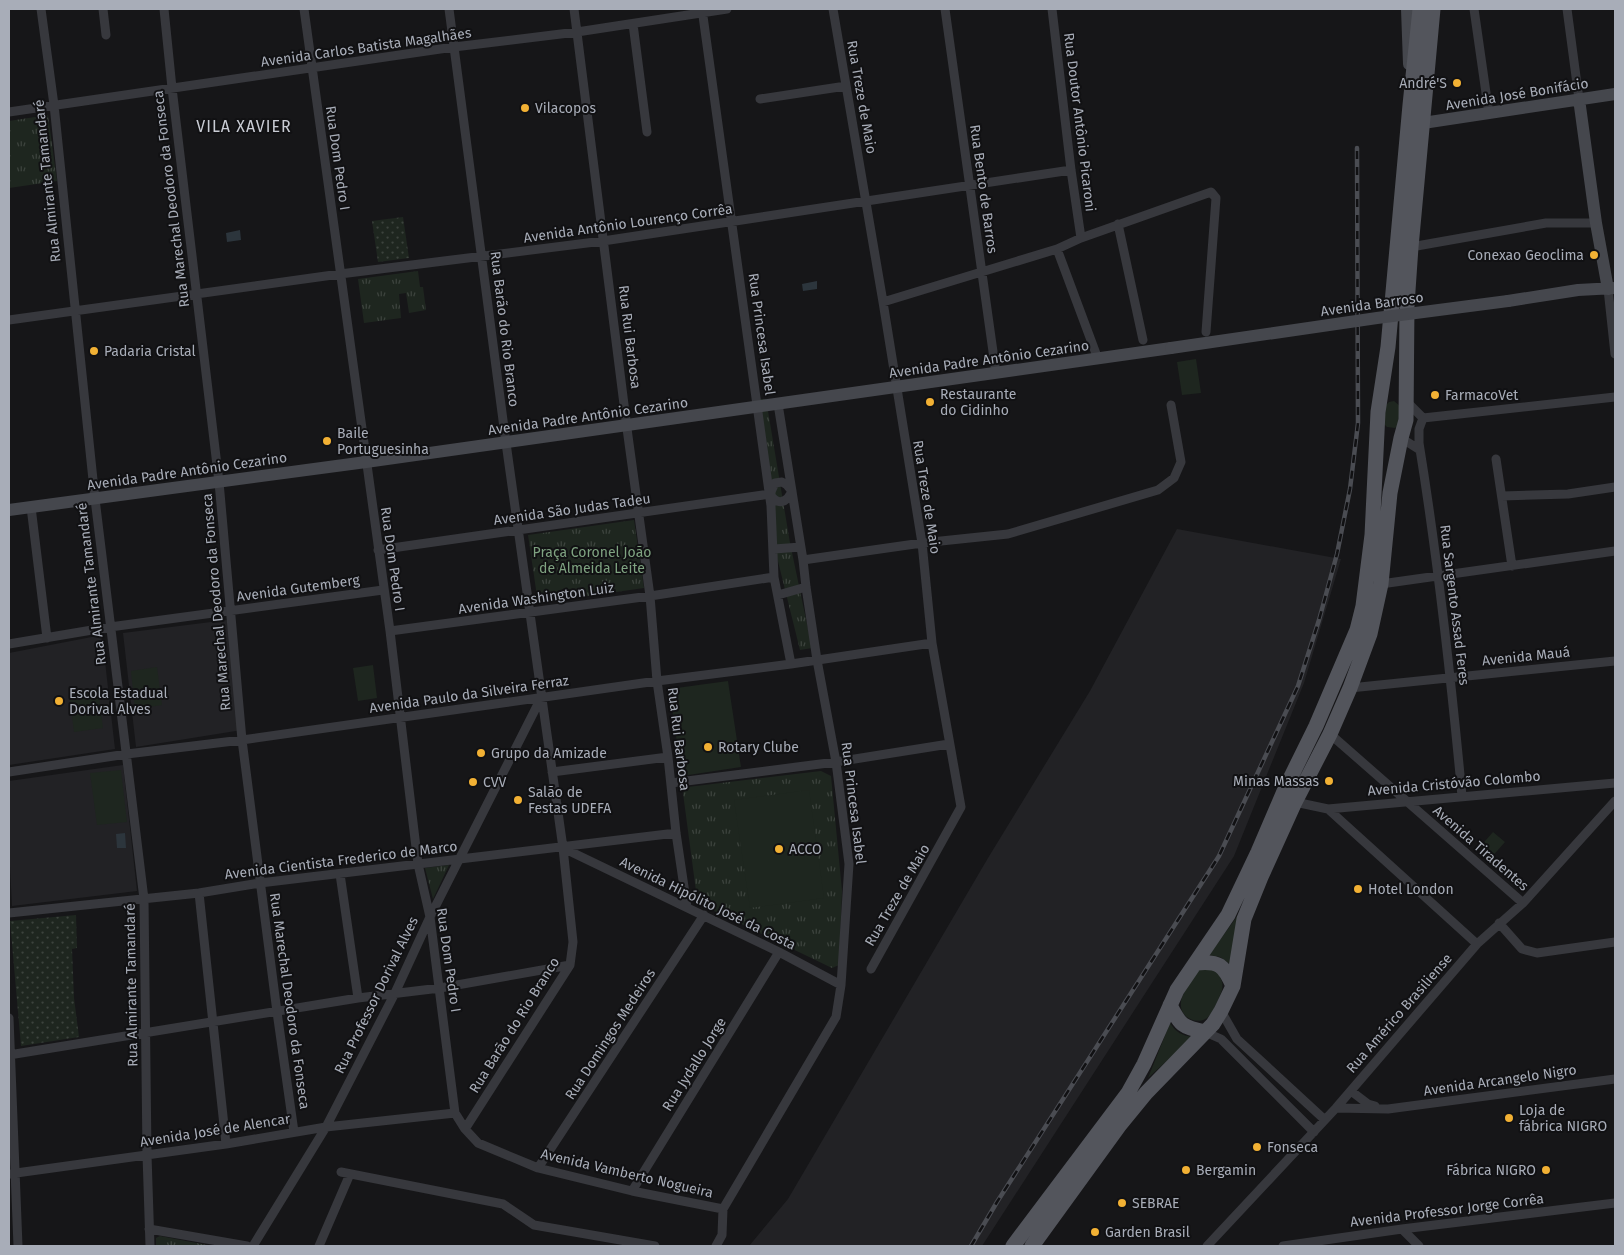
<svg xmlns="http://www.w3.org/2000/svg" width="1624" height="1255" viewBox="0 0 1624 1255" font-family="'Fira Sans',sans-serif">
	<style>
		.built { fill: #222225 }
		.grass { fill: url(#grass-dots) }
		.park { fill: url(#park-tufts) }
		.garden { fill: #1e261f }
		.water { fill: #2c353c }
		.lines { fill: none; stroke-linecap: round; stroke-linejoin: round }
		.street { stroke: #37383d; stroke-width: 9 }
		.secondary { stroke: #45474d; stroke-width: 12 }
		.primary { stroke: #53555c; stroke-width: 15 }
		.rail-casing { stroke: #4a4c52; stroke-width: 4.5 }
		.rail { stroke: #111113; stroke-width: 2.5; stroke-dasharray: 8; stroke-linecap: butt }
		.secondary-bridge { stroke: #45474d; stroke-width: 12 }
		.poi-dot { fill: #f2b134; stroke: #111113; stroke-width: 2 }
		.labels { text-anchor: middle; stroke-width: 4; stroke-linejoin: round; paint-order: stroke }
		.street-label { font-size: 14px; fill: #a8adb8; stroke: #111113 }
		.poi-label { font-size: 14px; fill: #a8adb8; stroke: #111113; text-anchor: start }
		.park-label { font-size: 14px; fill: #7fa381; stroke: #111113 }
		.quarter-label { font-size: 16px; letter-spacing: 1px; fill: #c9ccd4; stroke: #111113 }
	</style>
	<defs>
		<pattern id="grass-dots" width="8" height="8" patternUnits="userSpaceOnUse" patternTransform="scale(1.25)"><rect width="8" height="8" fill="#1e261f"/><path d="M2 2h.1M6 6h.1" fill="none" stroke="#3c433d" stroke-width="1.8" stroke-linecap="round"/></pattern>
		<pattern id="park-tufts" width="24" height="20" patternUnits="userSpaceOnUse" patternTransform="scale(1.25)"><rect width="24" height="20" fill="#1e261f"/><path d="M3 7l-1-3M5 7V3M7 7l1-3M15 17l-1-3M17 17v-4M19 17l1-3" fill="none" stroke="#3c433d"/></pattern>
	</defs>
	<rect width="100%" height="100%" fill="#161618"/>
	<path class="built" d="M1177,529l164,30 -37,124 -70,173 -252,390h-233l39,-47 200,-341 102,-167z
		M227,620l15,110 -106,17 -13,-114z
		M102,635l13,114 -106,16v-112z
		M123,765l14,126 -125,15 -3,-59v-66z"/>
	<path class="grass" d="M403,217l6,41 -31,4 -6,-41z
		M76,915l1,33 -5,1 2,49 5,39 -58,9 -11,-125z"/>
	<path class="park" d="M48,115l9,66 -48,7v-67z
		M418,271l2,16h3l3,23 -17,3 -3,-20 -7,1 2,24 -37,5 -6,-44z
		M757,399h9l24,144 22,105 -12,2 -26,-105z
		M634,520l10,68 -106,15 -10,-68z
		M821,771l10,5 11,115 -3,74 -7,3 -122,-59 -10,-9 -4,-9 -13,-98 5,-6z
		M449,865l-16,34 -8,-31z
		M160,1236l52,10h-56v-8z"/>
	<path class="garden" d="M1196,359l5,34 -19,2 -5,-33z
		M1394,401l6,5 -1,19 -4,3 -8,-1 -3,-3 2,-19 3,-3z
		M373,665l4,33 -19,3 -5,-33z
		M157,667l5,38 -27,4 -4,-38z
		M728,681l13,86 -59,9 -13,-87z
		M98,689l5,39 -29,4 -5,-39z
		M121,770l6,52 -30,3 -7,-52z
		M809,790l15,108 -74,10 -16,-108z
		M1493,832l12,10 -15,17 -12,-10z
		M1241,911l-11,53 -10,-7 -11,-2z
		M1203,967l13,3c9,14 8,17 1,32 -2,5 -5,12 -10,16 -12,8 -28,-2 -26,-16 0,-5 4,-10 6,-14 4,-9 8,-16 16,-21z
		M1170,1023c7,10 11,12 23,14l-45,41z"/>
	<path class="water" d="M240,230l1,10 -14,2 -1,-9z
		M817,281v8l-14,2 -1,-7z
		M125,833l1,15h-9l-1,-14z"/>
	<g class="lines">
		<path class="street" d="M41,9l13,96 41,394 49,400 3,256 3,91
			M103,9l3,26
			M164,9l8,79 47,394 23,258 35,272 17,120
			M304,9l86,622 28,233 12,53 25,196 10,16 13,14 60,25 94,23 91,18
			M449,9l57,434 57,405 10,94 -3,23 -105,164
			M574,9l54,427 22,160 7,85 11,76 8,76 11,74
			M702,9l69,497 3,71 17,87
			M833,9l50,293 39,241 10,100 29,164 -90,162
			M945,9l51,364
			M1052,9l19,161 10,68
			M1474,9l15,105
			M1567,9l12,90
			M633,24l14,108
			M760,99l86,-13
			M9,112l445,-65 123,-15 150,-23
			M1118,224l25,116
			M1411,247l135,-24h50
			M1057,249l41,110
			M1608,289l7,65
			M883,302l174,-53 24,-11 130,-46 5,6 -10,134
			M9,320l331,-46 263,-33 468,-71
			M1406,401l17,17
			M1423,418l-4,11v14c19,117 32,235 43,353
			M1423,418l192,-21
			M1401,438l19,12
			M1496,459l16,107
			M782,482l5,3 5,6c-5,12 -15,15 -22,3l5,-11z
			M1502,496l66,-2 47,-7
			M31,507l16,131
			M774,549l27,-2
			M378,550l392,-56
			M803,560l119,-17 86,-9 150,-44 16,-12 7,-16 -10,-57
			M1381,584l234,-33
			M778,595l28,-8
			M390,631l260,-35 124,-19
			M9,644l101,-17 273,-37
			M1350,688l265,-27
			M1330,734l193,169
			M9,772l118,-18 115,-14 415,-59 134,-17 141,-21
			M552,772l116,-15
			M671,783l165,-21 113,-18
			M1295,802l33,7 287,-26
			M1328,809l149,135
			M563,848l216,104 62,33
			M340,874l18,124
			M199,893l27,251
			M9,913l190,-20 61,-10 416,-50
			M1499,923l23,26 15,4 78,-11
			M1221,1011l16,28 88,81
			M9,1018l9,228
			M1205,1032l16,7 93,93
			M9,1055l349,-57 82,-10 130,-23
			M1351,1091l17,13 7,2
			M1336,1108l52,1 227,-30
			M538,1168l166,-253
			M341,1172l162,32 31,21 121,21
			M9,1174l217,-30 100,-17 129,-14
			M632,1191l147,-239
			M149,1229l98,17
			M1402,1229l17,17
			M253,1246l73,-119 69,-134 35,-76 111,-219
			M319,1246l31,-72
			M716,1246l6,-11 1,-26 113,-192 5,-32 8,-121 -13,-102 -19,-102 -11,-73 -3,-27 -25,-156
			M1207,1246l129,-138 141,-164 46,-41 92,-102
			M1283,1246l119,-17 213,-26"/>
		<path class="secondary" d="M1407,9l2,55
			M1579,99l17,124 12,66
			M1423,123l192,-29
			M1508,301l70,-11 37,-2
			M9,510l357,-48 805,-114"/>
		<path class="primary" d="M1197,963c22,-2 27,2 36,23
			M1170,1005c10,20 12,22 35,27
			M1013,1246l115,-153 16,-29 33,-74 51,-75 30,-63 27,-63 31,-63 41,-96 6,-24 9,-71 6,-123 10,-65 22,-242 10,-96
			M1032,1246l87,-120 27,-33 67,-69 8,-13 12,-25 11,-67 17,-42 34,-75 35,-68 20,-46 20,-54 11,-50 9,-91 11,-55 5,-18 1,-115 4,-58 22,-238"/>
		<g class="rail-casing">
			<path id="rail" d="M971,1246l26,-44 222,-346 79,-170 21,-66 18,-66 13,-65 8,-66 -1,-275"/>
		</g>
		<use href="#rail" class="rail"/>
		<path class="secondary-bridge" d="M1171,348l206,-30 131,-17"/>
	</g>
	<g class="poi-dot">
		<circle cx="1457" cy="83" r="5"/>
		<circle cx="525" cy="108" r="5"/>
		<circle cx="1594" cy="255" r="5"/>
		<circle cx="94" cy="351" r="5"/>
		<circle cx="1435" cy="395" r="5"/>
		<circle cx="930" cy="402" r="5"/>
		<circle cx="327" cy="441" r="5"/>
		<circle cx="59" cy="701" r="5"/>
		<circle cx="708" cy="747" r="5"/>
		<circle cx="481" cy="753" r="5"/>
		<circle cx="1329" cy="781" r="5"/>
		<circle cx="473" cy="782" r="5"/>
		<circle cx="518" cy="800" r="5"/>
		<circle cx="779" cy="849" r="5"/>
		<circle cx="1358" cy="889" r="5"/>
		<circle cx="1509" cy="1118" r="5"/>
		<circle cx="1257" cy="1147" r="5"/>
		<circle cx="1186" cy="1170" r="5"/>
		<circle cx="1546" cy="1170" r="5"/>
		<circle cx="1122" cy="1203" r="5"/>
		<circle cx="1095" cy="1232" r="5"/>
	</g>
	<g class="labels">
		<g class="street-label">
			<text transform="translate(366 47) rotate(-8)" y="5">Avenida Carlos Batista Magalhães</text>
			<text transform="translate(1517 94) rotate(-9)" y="5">Avenida José Bonifácio</text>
			<text transform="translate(862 97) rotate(80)" y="5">Rua Treze de Maio</text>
			<text transform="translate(1080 122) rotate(83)" y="5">Rua Doutor Antônio Picaroni</text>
			<text transform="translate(338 158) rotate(82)" y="5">Rua Dom Pedro I</text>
			<text transform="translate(47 181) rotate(-96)" y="5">Rua Almirante Tamandaré</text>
			<text transform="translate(984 189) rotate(82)" y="5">Rua Bento de Barros</text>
			<text transform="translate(171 199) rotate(-97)" y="5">Rua Marechal Deodoro da Fonseca</text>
			<text transform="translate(628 223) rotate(-8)" y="5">Avenida Antônio Lourenço Corrêa</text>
			<text transform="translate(1372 304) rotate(-8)" y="5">Avenida Barroso</text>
			<text transform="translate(505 329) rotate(83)" y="5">Rua Barão do Rio Branco</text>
			<text transform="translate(762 334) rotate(82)" y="5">Rua Princesa Isabel</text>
			<text transform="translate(630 337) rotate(83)" y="5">Rua Rui Barbosa</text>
			<text transform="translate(989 359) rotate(-8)" y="5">Avenida Padre Antônio Cezarino</text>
			<text transform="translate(588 416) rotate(-8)" y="5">Avenida Padre Antônio Cezarino</text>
			<text transform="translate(187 471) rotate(-8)" y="5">Avenida Padre Antônio Cezarino</text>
			<text transform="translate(927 497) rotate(81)" y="5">Rua Treze de Maio</text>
			<text transform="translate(572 509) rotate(-8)" y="5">Avenida São Judas Tadeu</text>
			<text transform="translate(393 559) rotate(82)" y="5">Rua Dom Pedro I</text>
			<text transform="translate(91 584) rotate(-97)" y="5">Rua Almirante Tamandaré</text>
			<text transform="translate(298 588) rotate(-8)" y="5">Avenida Gutemberg</text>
			<text transform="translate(536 598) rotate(-8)" y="5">Avenida Washington Luiz</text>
			<text transform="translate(216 602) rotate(-95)" y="5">Rua Marechal Deodoro da Fonseca</text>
			<text transform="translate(1455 605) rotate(83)" y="5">Rua Sargento Assad Feres</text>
			<text transform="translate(1526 656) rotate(-6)" y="5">Avenida Mauá</text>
			<text transform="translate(469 694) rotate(-8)" y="5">Avenida Paulo da Silveira Ferraz</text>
			<text transform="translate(679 739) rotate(83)" y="5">Rua Rui Barbosa</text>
			<text transform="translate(1454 783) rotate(-5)" y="5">Avenida Cristóvão Colombo</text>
			<text transform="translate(854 803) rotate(83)" y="5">Rua Princesa Isabel</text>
			<text transform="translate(1481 848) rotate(41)" y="5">Avenida Tiradentes</text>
			<text transform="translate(341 860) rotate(-7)" y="5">Avenida Cientista Frederico de Marco</text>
			<text transform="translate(897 895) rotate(-60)" y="5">Rua Treze de Maio</text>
			<text transform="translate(708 903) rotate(26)" y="5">Avenida Hipólito José da Costa</text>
			<text transform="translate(449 960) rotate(82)" y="5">Rua Dom Pedro I</text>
			<text transform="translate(131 985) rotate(-91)" y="5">Rua Almirante Tamandaré</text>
			<text transform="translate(376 995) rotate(-64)" y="5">Rua Professor Dorival Alves</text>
			<text transform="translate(290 1001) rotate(82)" y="5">Rua Marechal Deodoro da Fonseca</text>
			<text transform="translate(1399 1013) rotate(-49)" y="5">Rua Américo Brasiliense</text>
			<text transform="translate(514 1025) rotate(-58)" y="5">Rua Barão do Rio Branco</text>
			<text transform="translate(610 1034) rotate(-57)" y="5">Rua Domingos Medeiros</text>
			<text transform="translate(694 1064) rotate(-58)" y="5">Rua Jydallo Jorge</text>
			<text transform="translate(1500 1080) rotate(-8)" y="5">Avenida Arcangelo Nigro</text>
			<text transform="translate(215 1130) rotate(-9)" y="5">Avenida José de Alencar</text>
			<text transform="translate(627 1173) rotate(13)" y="5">Avenida Vamberto Nogueira</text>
			<text transform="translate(1447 1210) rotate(-7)" y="5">Avenida Professor Jorge Corrêa</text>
		</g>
		<g class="poi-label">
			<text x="1447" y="88" text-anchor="end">André'S</text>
			<text x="535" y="113">Vilacopos</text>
			<text x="1584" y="260" text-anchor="end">Conexao Geoclima</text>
			<text x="104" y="356">Padaria Cristal</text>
			<text x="940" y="399">Restaurante<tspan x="940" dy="16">do Cidinho</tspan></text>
			<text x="1445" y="400">FarmacoVet</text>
			<text x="337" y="438">Baile<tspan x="337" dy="16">Portuguesinha</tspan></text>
			<text x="69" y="698">Escola Estadual<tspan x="69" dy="16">Dorival Alves</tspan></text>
			<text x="718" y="752">Rotary Clube</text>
			<text x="491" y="758">Grupo da Amizade</text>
			<text x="1319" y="786" text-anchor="end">Minas Massas</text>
			<text x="483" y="787">CVV</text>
			<text x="528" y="797">Salão de<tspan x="528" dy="16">Festas UDEFA</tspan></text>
			<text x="789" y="854">ACCO</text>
			<text x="1368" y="894">Hotel London</text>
			<text x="1519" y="1115">Loja de<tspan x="1519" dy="16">fábrica NIGRO</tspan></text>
			<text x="1267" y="1152">Fonseca</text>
			<text x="1196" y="1175">Bergamin</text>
			<text x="1536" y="1175" text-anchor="end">Fábrica NIGRO</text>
			<text x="1132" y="1208">SEBRAE</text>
			<text x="1105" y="1237">Garden Brasil</text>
		</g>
		<g class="park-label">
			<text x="592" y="557">Praça Coronel João<tspan x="592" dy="16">de Almeida Leite</tspan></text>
		</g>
		<g class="quarter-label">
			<text x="244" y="132">VILA XAVIER</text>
		</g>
	</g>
	<rect width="1624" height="1255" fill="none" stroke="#a8adb8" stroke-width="20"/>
</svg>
